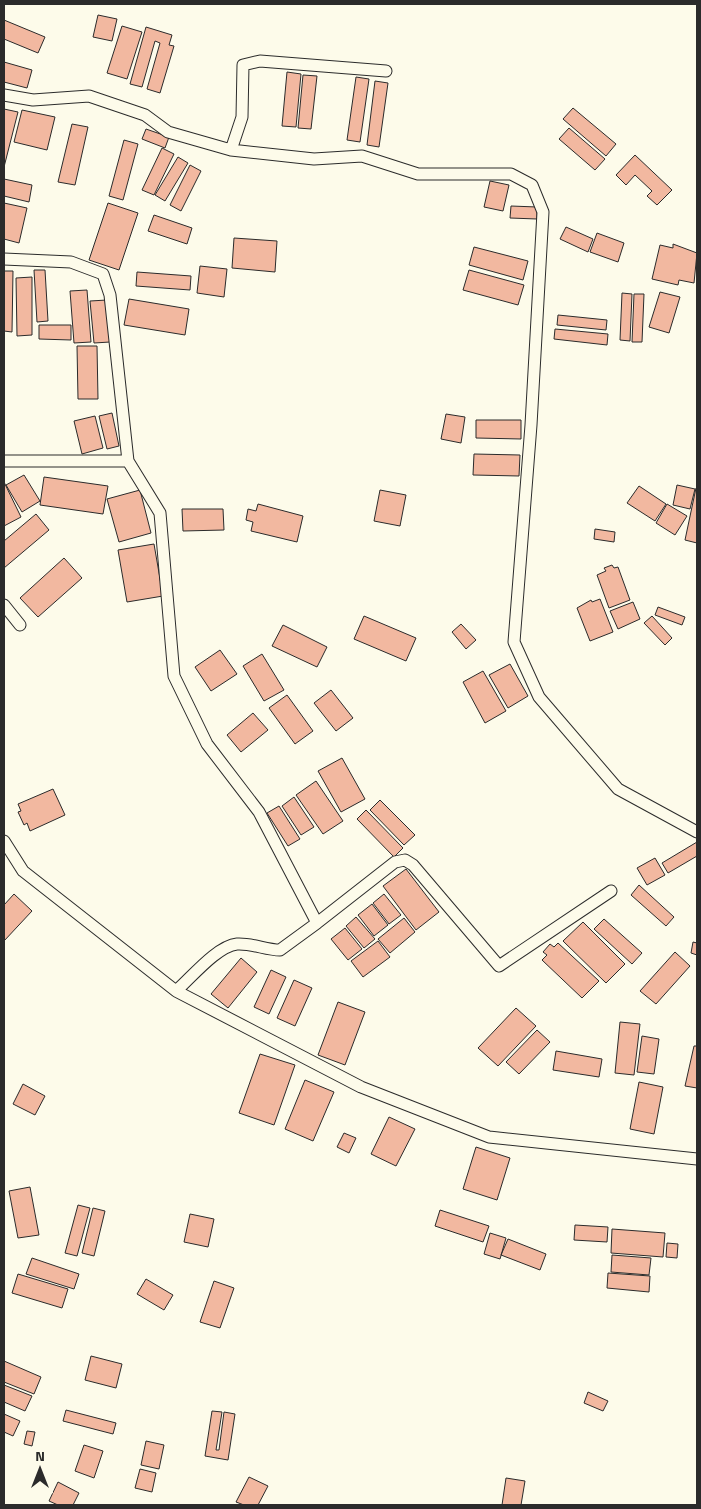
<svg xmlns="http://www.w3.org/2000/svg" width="701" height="1509" viewBox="0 0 701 1509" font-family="'Titillium Web',sans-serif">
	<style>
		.building { fill: #f2b8a0; stroke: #2b2b2b }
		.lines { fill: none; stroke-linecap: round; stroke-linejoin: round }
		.minor-casing { stroke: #2b2b2b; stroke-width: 13 }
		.minor { stroke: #fdfbea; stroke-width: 11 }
	</style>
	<rect width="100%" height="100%" fill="#fdfbea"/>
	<path class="building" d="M98,15l19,4 -5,22 -19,-4z
		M4,20l41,17 -7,16 -34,-14z
		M122,26l20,6 -15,47 -20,-6z
		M146,27l26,8 -3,10 5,1 -14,47 -13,-4 13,-46 -5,-2 -13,46 -12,-3z
		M4,62l28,8 -5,18 -23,-6z
		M287,72l14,2 -5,53 -14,-1z
		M303,75l14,1 -6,53 -13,-1z
		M356,77l13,2 -9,63 -13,-2z
		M375,81l13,2 -9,64 -12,-2z
		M573,108l43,36 -10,12 -43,-37z
		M4,109l14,3 -14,55z
		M22,110l33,7 -8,33 -33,-8z
		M72,124l16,3 -13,58 -17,-3z
		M569,128l36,31 -10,11 -36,-31z
		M146,129l23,8 -4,11 -23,-9z
		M124,140l14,4 -15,56 -14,-4z
		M162,148l12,6 -20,41 -12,-5z
		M635,155l37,35 -15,15 -10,-9 5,-5 -17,-16 -9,10 -10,-10z
		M178,157l10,6 -23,38 -10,-6z
		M190,165l11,6 -20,40 -11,-6z
		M4,179l28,6 -3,17 -25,-6z
		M490,181l19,4 -6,26 -19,-4z
		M4,203l23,5 -8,35 -15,-4z
		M108,203l30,10 -19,57 -30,-10z
		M511,206l26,1v12l-27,-1z
		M154,215l38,13 -5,16 -39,-13z
		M566,227l27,12 -5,13 -28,-13z
		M597,233l27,10 -6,19 -28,-10z
		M234,238l43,3 -2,31 -43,-4z
		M673,244l24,9 -3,30 -15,-3 -1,5 -26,-6 8,-34 13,3z
		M474,247l54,14 -5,19 -54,-15z
		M200,266l27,3 -3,28 -27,-4z
		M34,270h11l3,51 -11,1z
		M469,270l55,15 -6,20 -55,-15z
		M4,271h9l-1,61 -8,-1z
		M137,272l54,4 -1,14 -54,-4z
		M32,277v58l-15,1 -1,-58z
		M87,290l4,52 -17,1 -4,-52z
		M660,292l20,5 -11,36 -20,-6z
		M622,293l10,1 -2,47 -10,-1z
		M634,294h10l-2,48h-10z
		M129,299l60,10 -4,26 -61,-10z
		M107,300l3,42 -16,1 -4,-42z
		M558,315l49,5 -1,10 -49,-5z
		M39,325h32v15l-32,-1z
		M555,329l53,5 -1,11 -53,-6z
		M77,346h20l1,53h-20z
		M112,413l7,33 -12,3 -8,-33z
		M446,414l19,3 -4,26 -20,-4z
		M95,416l8,32 -21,6 -8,-33z
		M476,420h45v19l-45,-1z
		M474,454l46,1 -1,21 -46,-1z
		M24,475l16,26 -18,11 -16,-27z
		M44,477l64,9 -5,28 -63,-9z
		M4,482l17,35 -17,9z
		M677,485l18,4 -5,20 -17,-4z
		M639,486l27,18 -11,17 -28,-18z
		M696,488l1,1v54l-12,-3z
		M140,490l11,43 -32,9 -12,-43z
		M380,490l26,5 -6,31 -26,-5z
		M258,504l45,12 -6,26 -46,-11 2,-9 -7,-2 2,-11 8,2z
		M667,504l20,12 -12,19 -19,-12z
		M182,509h41l1,21 -41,1z
		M36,514l13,16 -45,38v-27z
		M595,529l20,3 -1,10 -20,-3z
		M154,544l9,52 -36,6 -9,-52z
		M64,558l18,20 -44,39 -18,-19z
		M612,565l2,3 4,-1 12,33 -21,8 -12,-33 9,-4 -2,-3z
		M600,599l13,33 -23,9 -13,-33 14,-8 1,2z
		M633,602l7,17 -22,10 -8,-18z
		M658,607l27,10 -3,8 -27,-10z
		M364,616l52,22 -10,23 -52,-22z
		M652,616l20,22 -7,7 -21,-22z
		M461,624l15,16 -10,9 -14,-17z
		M283,625l44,22 -10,20 -45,-21z
		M220,650l17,24 -26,17 -16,-24z
		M262,654l22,36 -20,11 -21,-35z
		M510,664l18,32 -20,12 -19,-33z
		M483,671l23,40 -21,12 -22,-41z
		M331,690l22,28 -17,13 -22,-28z
		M287,695l26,36 -18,13 -26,-36z
		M253,713l15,17 -27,22 -14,-17z
		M342,758l23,41 -24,13 -23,-41z
		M316,781l27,40 -20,13 -27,-39z
		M53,789l12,26 -35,16 -3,-8 -3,2 -6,-13 3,-1 -3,-7z
		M294,797l20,30 -13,8 -19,-29z
		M380,800l35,35 -11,10 -34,-35z
		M279,806l21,33 -12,7 -21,-33z
		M366,810l37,38 -9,9 -37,-38z
		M697,842v14l-29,17 -6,-10z
		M655,858l10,17 -18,10 -10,-17z
		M406,869l33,43 -23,18 -33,-44z
		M639,885l35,32 -8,9 -35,-31z
		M14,894l18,17 -28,30v-36z
		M384,894l17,21 -12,9 -16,-21z
		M372,904l16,21 -14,11 -16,-21z
		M356,917l19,22 -11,9 -18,-22z
		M404,918l11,14 -25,21 -12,-14z
		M604,919l38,34 -10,11 -38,-35z
		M583,922l42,42 -19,19 -43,-42z
		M345,928l17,21 -14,11 -17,-21z
		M378,941l12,16 -27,20 -12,-16z
		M693,942l4,1v12l-6,-2z
		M558,943l41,38 -17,17 -40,-38 5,-5 -4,-3 7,-8 4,3z
		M675,952l15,14 -34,38 -16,-13z
		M241,958l16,14 -29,36 -17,-14z
		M271,970l15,7 -17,37 -15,-7z
		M294,980l18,8 -17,38 -18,-8z
		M338,1002l27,10 -20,53 -27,-10z
		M516,1008l20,18 -38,40 -20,-18z
		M620,1022l20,2 -6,51 -19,-2z
		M537,1030l13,12 -31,32 -13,-12z
		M642,1036l17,3 -5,35 -17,-2z
		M694,1046h3v42l-12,-2z
		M556,1051l46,8 -3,18 -46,-7z
		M260,1054l35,11 -21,60 -35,-12z
		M305,1080l29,12 -21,49 -28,-12z
		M639,1082l24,5 -9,47 -24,-5z
		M23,1084l22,12 -10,19 -22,-11z
		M389,1117l26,12 -19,37 -25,-12z
		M344,1133l12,5 -7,15 -12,-6z
		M476,1147l34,11 -13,42 -34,-11z
		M30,1187l9,48 -21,3 -9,-47z
		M78,1205l12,3 -13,48 -12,-3z
		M93,1208l12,3 -11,45 -12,-3z
		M440,1210l49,16 -6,16 -48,-16z
		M190,1214l24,5 -6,28 -24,-5z
		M575,1225l33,2 -1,15 -33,-2z
		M612,1229l53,4 -2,24 -52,-4z
		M490,1233l16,5 -6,21 -16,-5z
		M508,1239l38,15 -6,16 -39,-15z
		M667,1243l11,1 -1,14 -11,-1z
		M612,1255l39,3 -2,17 -38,-3z
		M32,1258l47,16 -5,15 -48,-15z
		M608,1273l42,3 -1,16 -42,-4z
		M18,1274l50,15 -6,19 -50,-15z
		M146,1279l27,16 -9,15 -27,-16z
		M214,1281l20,7 -14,40 -20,-6z
		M91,1356l31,8 -6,24 -31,-8z
		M4,1361l37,16 -7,17 -30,-12z
		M4,1385l28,11 -7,15 -21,-9z
		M588,1392l20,9 -5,10 -19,-8z
		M66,1410l50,13 -3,11 -50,-13z
		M212,1411l10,1 -6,38h3l5,-38 11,2 -7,46 -23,-4z
		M4,1414l16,7 -7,15 -9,-4z
		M27,1431l8,1 -3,14 -8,-2z
		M146,1441l18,4 -5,24 -18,-4z
		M84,1445l19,6 -9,27 -19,-7z
		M140,1469l16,4 -4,19 -17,-4z
		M249,1477l19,9 -10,19h-14l-8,-3z
		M506,1478l19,3 -4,24h-19z
		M58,1482l21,11 -6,12h-15l-9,-4z"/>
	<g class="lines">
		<g class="minor-casing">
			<path id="minor" d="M4,95l29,5 56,-4 56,19 23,17 63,18 83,9 48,-3 56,18h93l21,11 11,27 -12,213 -17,217 25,55 79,92 79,43
				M231,150l11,-33 1,-52 17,-4 126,10
				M4,259l67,3 32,12 7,21 18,166
				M4,461h124l32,52 14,163 33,68 52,68 58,111 78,-61 10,-2 8,5 86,101 112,-75
				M4,605l16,20
				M4,841l19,30 153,120 185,96 128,50 208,22
				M176,991c15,-13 41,-45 61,-47 15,-1 29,6 43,6l37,-27"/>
		</g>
		<use href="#minor" class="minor"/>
	</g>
	<rect width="701" height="1509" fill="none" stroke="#2b2b2b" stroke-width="10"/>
	<g transform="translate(40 1469)" stroke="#fdfbea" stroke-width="4" paint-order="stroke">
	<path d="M0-4L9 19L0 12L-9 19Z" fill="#2b2b2b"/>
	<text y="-8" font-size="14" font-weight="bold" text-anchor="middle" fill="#2b2b2b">N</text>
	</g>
</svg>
